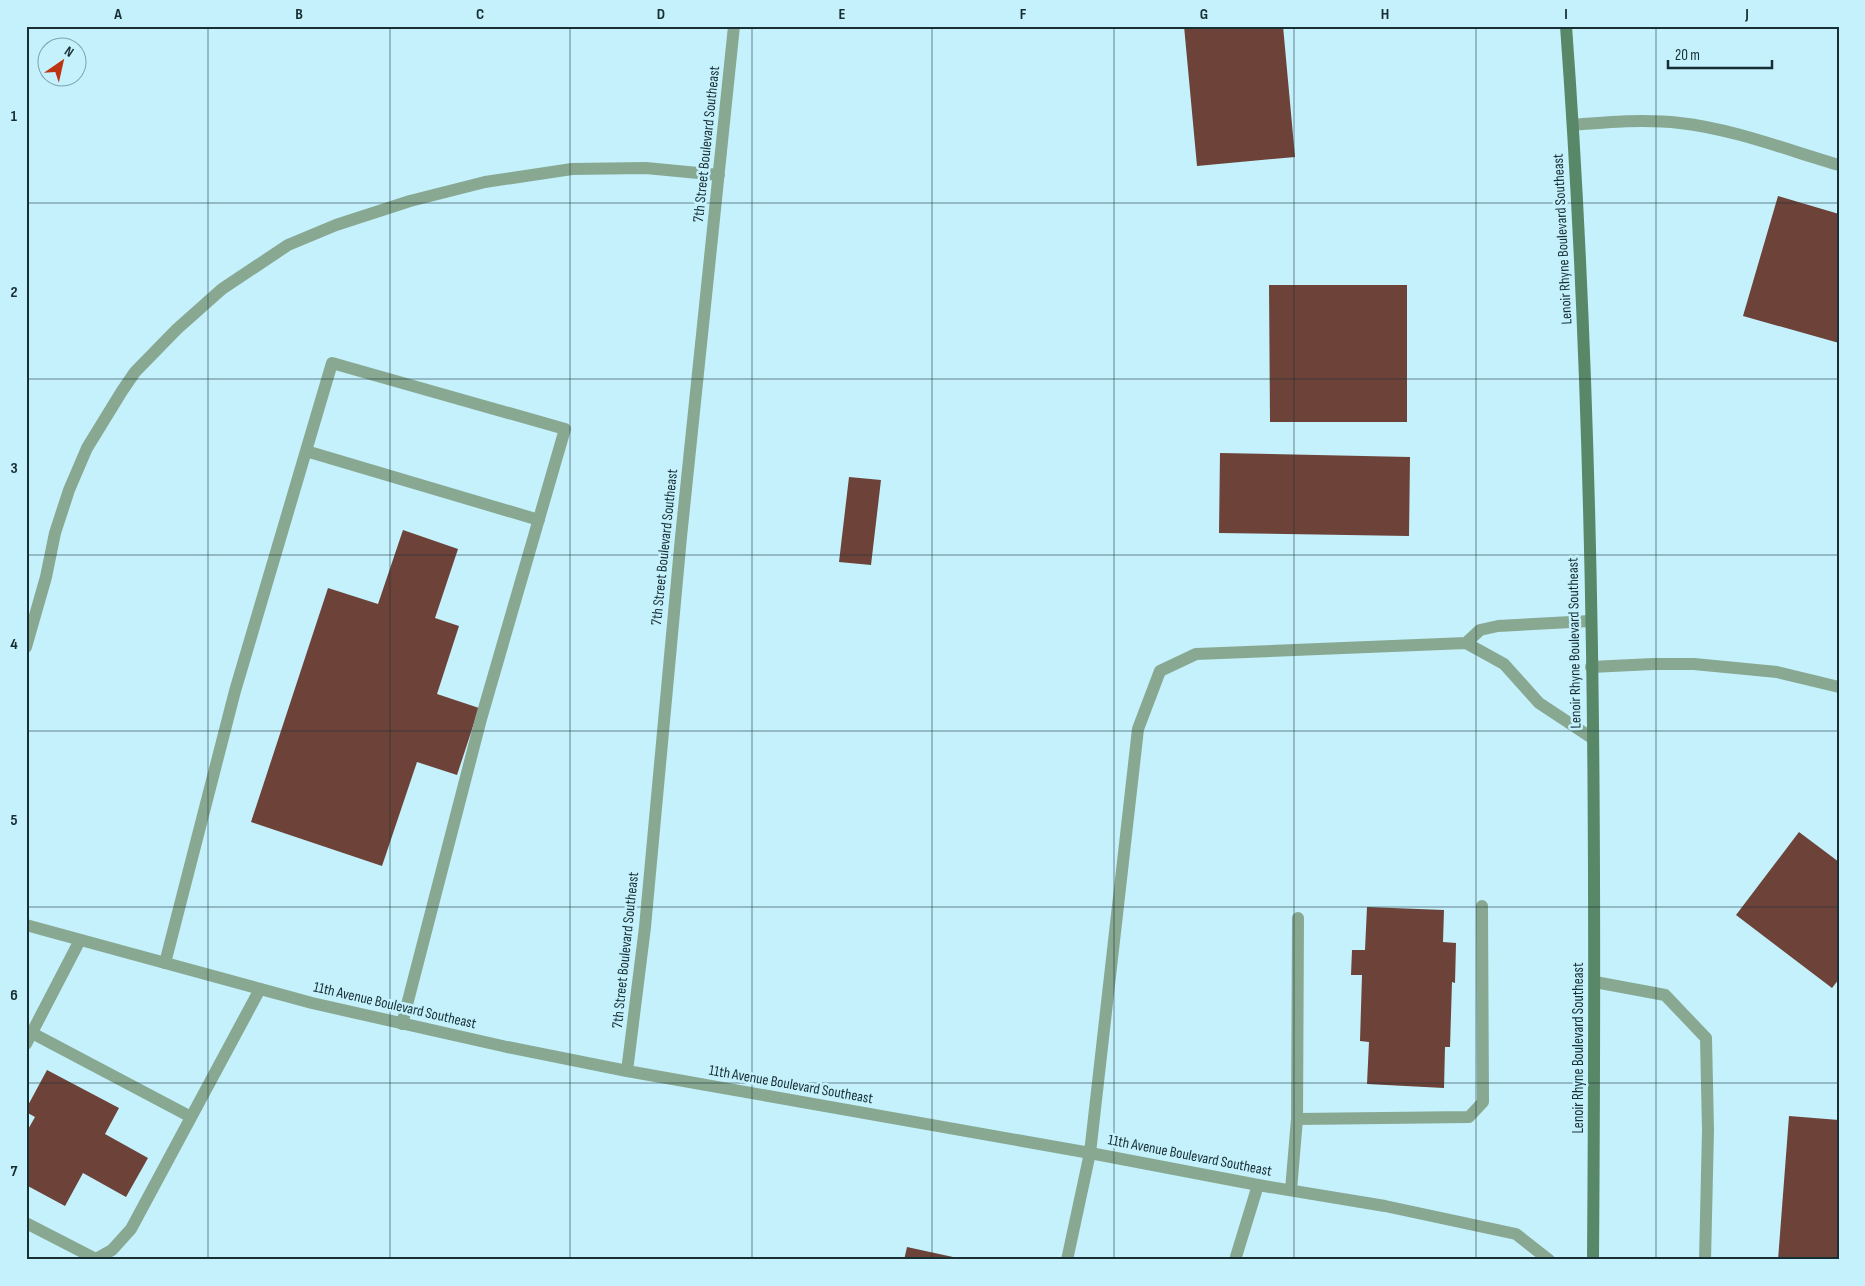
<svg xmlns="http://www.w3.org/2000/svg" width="1865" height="1286" viewBox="0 0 1865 1286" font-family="'Sofia Sans Condensed',sans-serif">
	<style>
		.building { fill: #6d4339 }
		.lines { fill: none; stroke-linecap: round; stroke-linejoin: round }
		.lane { stroke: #88a891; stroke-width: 12 }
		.street { stroke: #88a891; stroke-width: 12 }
		.secondary { stroke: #598868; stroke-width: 12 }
		.grid { fill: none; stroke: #172e33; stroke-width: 1; stroke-opacity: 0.55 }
		.labels { text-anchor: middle; stroke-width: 5; stroke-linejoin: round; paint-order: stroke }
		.street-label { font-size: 15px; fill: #172e33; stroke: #c4f1fc }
		.neatline { fill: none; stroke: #172e33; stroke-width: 2 }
		.grid-label { font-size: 16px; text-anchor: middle; font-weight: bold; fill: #172e33 }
	</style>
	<rect width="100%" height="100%" fill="#c4f1fc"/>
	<path class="building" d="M1184,26h99l12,131 -98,9z
		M1778,196l61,18v129l-96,-27z
		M1269,285h138v137h-137z
		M1220,453l190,4 -1,79 -190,-3z
		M849,477l32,3 -10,85 -32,-3z
		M403,530l55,19 -23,69 24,8 -22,68 42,14 -22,67 -40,-13 -35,104 -131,-44 77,-234 50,16z
		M1799,832l40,30v117l-7,9 -96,-73z
		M1367,907l77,3 -1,32 13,1 -1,40 -3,-1 -2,65h-5l-1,41 -77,-4 2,-42 -9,-1 2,-66h-11l1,-25h13z
		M47,1070l72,38 -14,26 43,24 -22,39 -43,-24 -18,33 -39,-21v-52l9,-16 -9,-5v-3z
		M1789,1116l50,4v140h-61z
		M907,1247l46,10 -1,3h-48z"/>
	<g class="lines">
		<path class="lane" d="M306,451l233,69
			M1466,643l14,-13 18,-4 92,-5
			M165,963l70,-272 97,-328 233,66 -84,290 -79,305
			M1595,982l70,13 41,43 2,92 -3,130
			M32,1033l159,84
			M26,1044l54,-104
			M1297,1119l172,-2 14,-15 -1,-196
			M1291,1190l6,-71 1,-201
			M26,1223l70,36 16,-9 19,-21 129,-240
			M1067,1260l23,-107 48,-424 22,-58 36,-17 270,-11 38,21 35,39 53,35
			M1235,1260l23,-75"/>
		<path class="street" d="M1573,125c36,-3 71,-6 107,-2 54,6 107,27 159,42
			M26,647l20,-70 9,-44 14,-43 18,-42 35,-57 13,-19 42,-43 45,-40 66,-44 48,-20 74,-24 75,-19 87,-13 74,-1 73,7
			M1591,667l62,-3h41l83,8 62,15
			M26,925l286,78 195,44 120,24 463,82 168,32 127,21 131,28 33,26
			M627,1071l18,-144 36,-390 53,-511"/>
		<path class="secondary" d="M1566,26c30,410 30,823 27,1234"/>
	</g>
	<path class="grid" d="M208,26v1234M390,26v1234M570,26v1234M752,26v1234M932,26v1234M1114,26v1234M1294,26v1234M1476,26v1234M1656,26v1234M26,203h1813M26,379h1813M26,555h1813M26,731h1813M26,907h1813M26,1083h1813"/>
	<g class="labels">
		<g class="street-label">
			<text transform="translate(706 144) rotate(-84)" y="5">7th Street Boulevard Southeast</text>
			<text transform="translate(1562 239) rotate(-93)" y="5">Lenoir Rhyne Boulevard Southeast</text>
			<text transform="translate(664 547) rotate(-84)" y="5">7th Street Boulevard Southeast</text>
			<text transform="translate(1574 643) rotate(-91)" y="5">Lenoir Rhyne Boulevard Southeast</text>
			<text transform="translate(625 950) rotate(-84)" y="5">7th Street Boulevard Southeast</text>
			<text transform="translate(395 1005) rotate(13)" y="5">11th Avenue Boulevard Southeast</text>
			<text transform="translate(1578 1048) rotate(-90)" y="5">Lenoir Rhyne Boulevard Southeast</text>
			<text transform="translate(791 1084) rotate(10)" y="5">11th Avenue Boulevard Southeast</text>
			<text transform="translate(1190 1155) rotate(11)" y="5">11th Avenue Boulevard Southeast</text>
		</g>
	</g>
	<rect width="1865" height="1286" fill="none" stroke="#c4f1fc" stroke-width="55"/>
	<g transform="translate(62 62) rotate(34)"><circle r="24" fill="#c4f1fc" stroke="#7fa3ac"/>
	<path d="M0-4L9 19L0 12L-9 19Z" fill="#be3412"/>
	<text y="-8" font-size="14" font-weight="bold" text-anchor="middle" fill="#172e33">N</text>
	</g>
	<path d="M1668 60v8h104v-8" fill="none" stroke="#172e33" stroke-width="2.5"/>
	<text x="1675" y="60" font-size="15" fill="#172e33" stroke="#c4f1fc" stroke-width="4" paint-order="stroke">20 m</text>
	<rect x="28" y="28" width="1810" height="1230" class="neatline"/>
	<g class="grid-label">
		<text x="118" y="19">A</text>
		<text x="299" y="19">B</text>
		<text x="480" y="19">C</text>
		<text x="661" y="19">D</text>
		<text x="842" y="19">E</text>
		<text x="1023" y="19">F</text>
		<text x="1204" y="19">G</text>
		<text x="1385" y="19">H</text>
		<text x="1566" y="19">I</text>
		<text x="1747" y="19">J</text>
		<text x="14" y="121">1</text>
		<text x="14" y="297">2</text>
		<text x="14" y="473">3</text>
		<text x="14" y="649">4</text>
		<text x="14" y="825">5</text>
		<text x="14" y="1000">6</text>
		<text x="14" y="1176">7</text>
	</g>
</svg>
